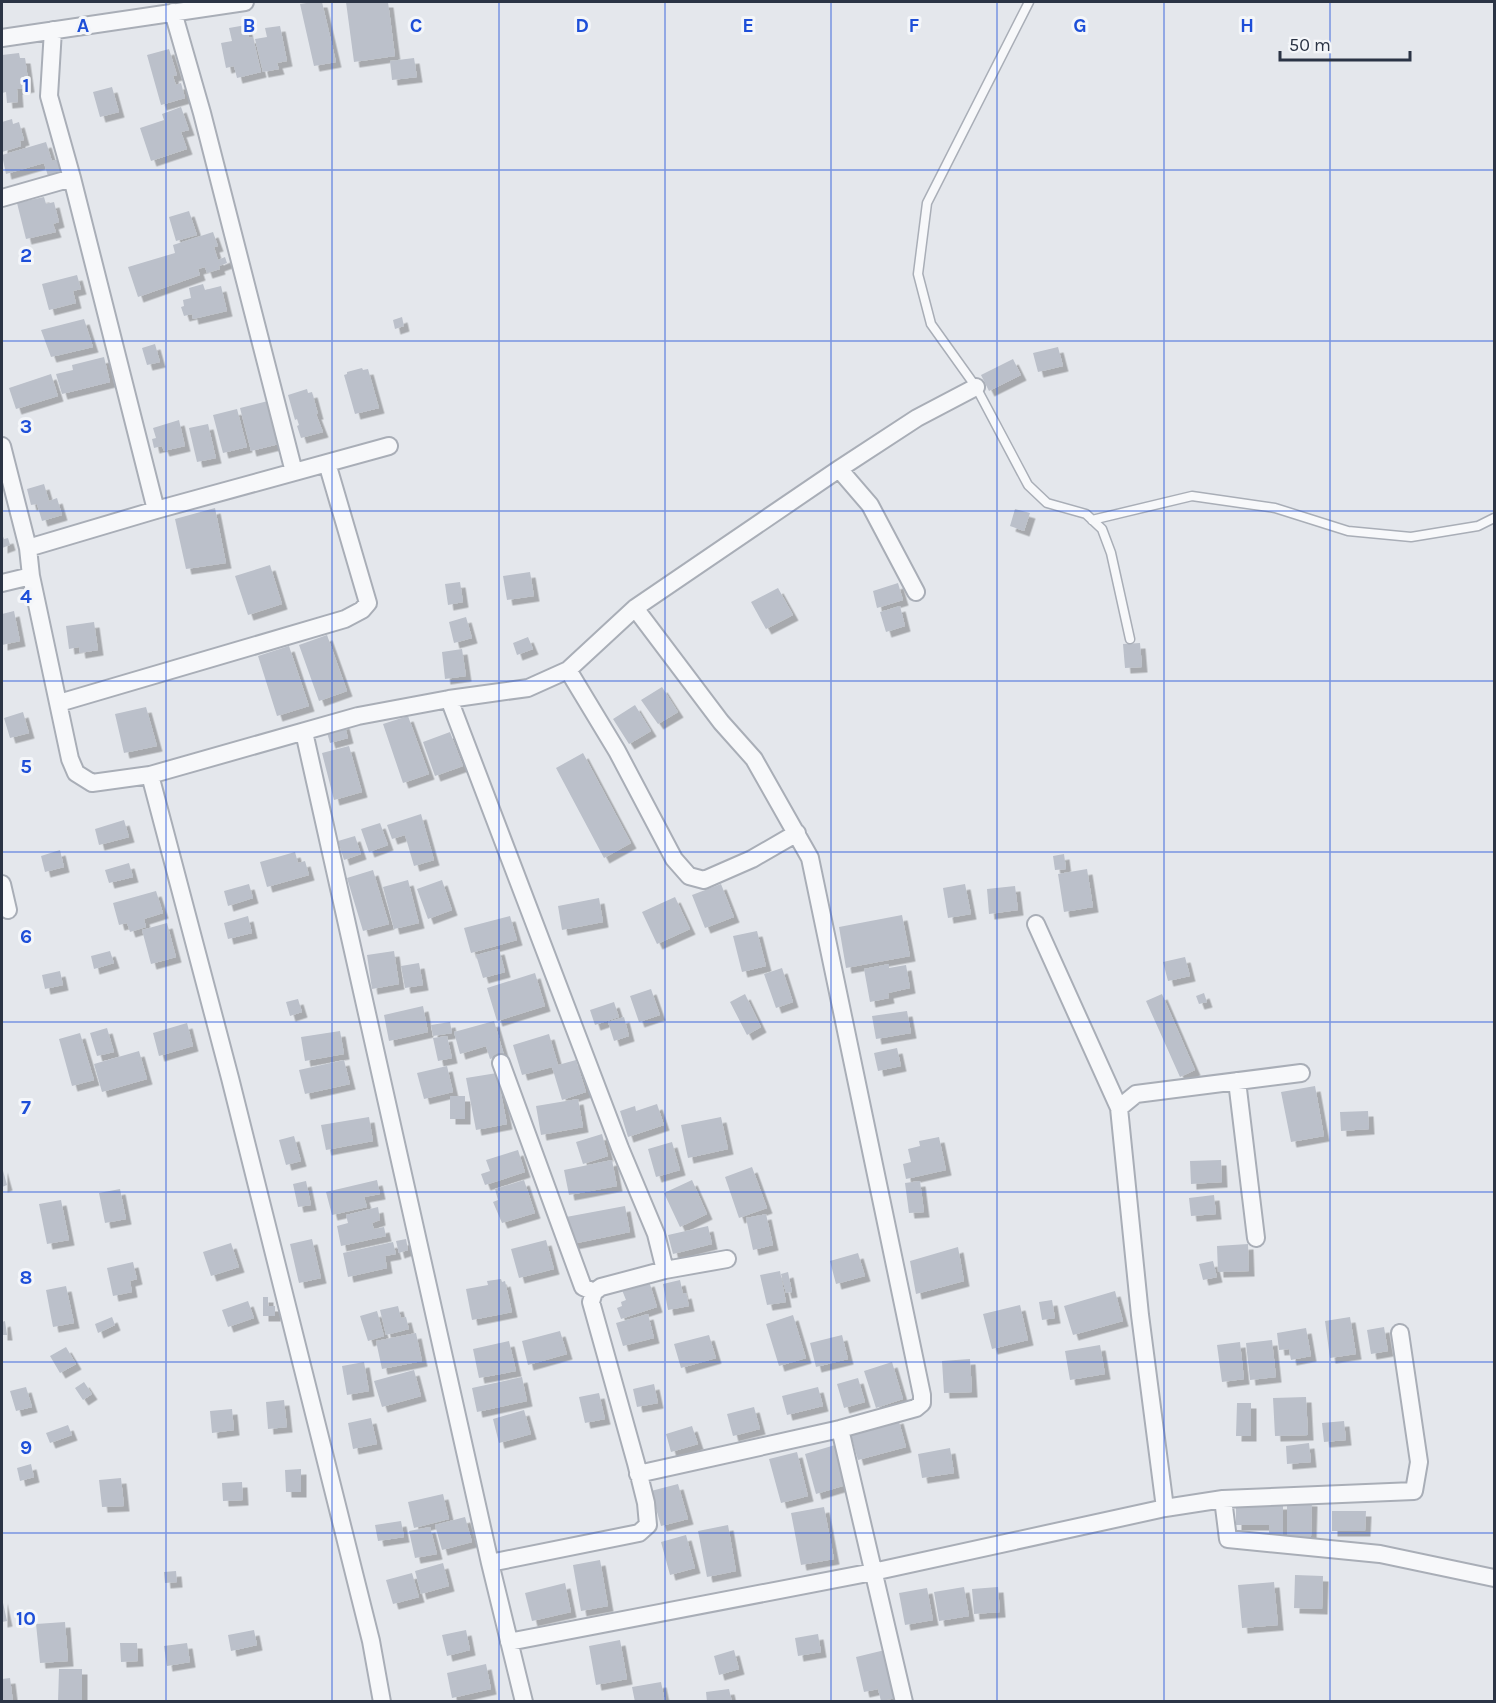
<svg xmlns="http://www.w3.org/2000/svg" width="1496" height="1703" viewBox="0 0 1496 1703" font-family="Karla,sans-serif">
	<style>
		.building { fill: #bbc0ca; filter: url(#shadow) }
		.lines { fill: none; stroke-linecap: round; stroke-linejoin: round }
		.service-casing { stroke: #a9aeb7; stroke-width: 11 }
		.minor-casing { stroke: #a9aeb7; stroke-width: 20 }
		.service { stroke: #f7f8fa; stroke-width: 8 }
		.minor { stroke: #f7f8fa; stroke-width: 16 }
		.grid { fill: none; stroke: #1d4ed8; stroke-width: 1.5; stroke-opacity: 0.55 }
		.grid-label { font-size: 20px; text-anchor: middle; font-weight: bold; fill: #1d4ed8; stroke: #f4f6f9; stroke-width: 6; stroke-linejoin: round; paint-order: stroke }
	</style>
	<defs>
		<filter id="shadow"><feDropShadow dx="5.5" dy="5.5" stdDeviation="0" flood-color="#0004"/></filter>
	</defs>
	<rect width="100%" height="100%" fill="#e4e7ec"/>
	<path class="building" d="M313,2h9l14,60 -22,4 -14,-62z
		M346,2h42l7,54 -41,6z
		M246,25l3,13 4,-1 8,35 -24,6 -3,-12 -8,2 -5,-25 11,-2 -3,-13z
		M280,26l7,35 -10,2 2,6 -16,3 -8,-33 12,-2 -2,-9z
		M169,49l8,26 -4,1 3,9 5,-2 4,15 -24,7 -14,-50z
		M19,53l1,5h5l4,29 -12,2 1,13 -11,1 -1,-11 -4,1v-38z
		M414,58l3,19 -25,3 -2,-19z
		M112,87l7,25 -19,5 -7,-25z
		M181,107l8,23 -8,2 6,17 -36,12 -11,-33 24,-8 -2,-6z
		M12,119l1,5 6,-2 5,18 -4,1 1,5 -19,6v-30z
		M46,142l6,19 10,-3 4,12 -18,6 -4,-13 -38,11 -4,-19z
		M44,197l2,7 8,-2 5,20 -6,2 3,8 -30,7 -9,-36z
		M189,211l8,24 -21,6 -7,-24z
		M213,232l5,14 -4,1 4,13 7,-3 2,6 -8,3 1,3 -13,4 -2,-6 -7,2 2,6 -62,22 -10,-30 47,-14 -2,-8z
		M77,275l4,14 -8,2 3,12 -27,7 -7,-26z
		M203,284l2,6 16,-4 6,25 -34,8 -1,-5 -8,2 -3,-9 3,-1 -1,-6 8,-2 -2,-10z
		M402,317l2,9 -9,3 -2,-9z
		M84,319l9,28 -42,10 -10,-27z
		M155,344l5,18 -13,3 -5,-17z
		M1058,347l5,19 -25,6 -5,-19z
		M104,357l6,25 -48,12 -6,-20 17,-4 -1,-5z
		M1013,359l8,16 -32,16 -8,-16z
		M362,368l1,2 5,-1 11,39 -24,6 -11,-39 3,-1v-2z
		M51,374l7,22 -42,13 -7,-21z
		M307,389l1,4 4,-1 6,22h-2l7,18 -22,6 -4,-12 2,-1 -2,-6 -2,1 -7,-25z
		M268,401l11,43 -28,7 -11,-43z
		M237,409l10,38 -24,6 -10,-38z
		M179,420l6,26 -21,5 -2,-5 -8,2 -2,-9 4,-1 -3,-10z
		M208,424l8,34 -19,4 -8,-34z
		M44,484l5,17 8,-3 5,17 -20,6 -5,-17 -6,1 -4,-16z
		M215,508l11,55 -40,6 -11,-50z
		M1015,509l15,4 -6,18 -14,-5z
		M2,534l2,5 4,-1 2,7 -8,3z
		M270,565l12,39 -34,11 -13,-39z
		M530,572l4,24 -27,4 -4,-24z
		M460,582l3,20 -15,3 -3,-21z
		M898,583l5,17 -26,8 -4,-17z
		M778,588l15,27 -27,14 -15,-27z
		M900,606l5,20 -19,6 -6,-20z
		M14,611l6,30 -18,4v-31z
		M466,617l6,21 -18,5 -5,-21z
		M94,622l4,28 -18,3 -1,-6 -10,2 -3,-23z
		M327,635l20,56 -28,10 -20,-56z
		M528,637l5,12 -16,6 -4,-12z
		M1140,643l2,24 -17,1 -2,-24z
		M289,646l20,60 -32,10 -19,-60z
		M462,649l4,27 -21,3 -3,-27z
		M662,687l16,25 -20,12 -17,-24z
		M635,705l16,26 -22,13 -16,-25z
		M146,707l11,39 -33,7 -9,-39z
		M23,712l6,21 -19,5 -6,-20z
		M408,716l21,58 -26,9 -20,-59z
		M344,723l4,15 -18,5 -4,-14z
		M450,732l13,34 -28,10 -12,-34z
		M349,746l13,46 -28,8 -12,-47z
		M583,753l48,90 -27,15 -48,-90z
		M421,814l13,46 -20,6 -9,-31 -13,4 -5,-14z
		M124,820l5,17 -30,8 -4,-16z
		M380,823l8,22 -19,7 -8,-23z
		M355,836l6,18 -17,6 -6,-19z
		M60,850l4,17 -19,5 -4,-16z
		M295,852l3,11 7,-2 4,14 -42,12 -7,-25z
		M1064,854l2,15 -11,1 -2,-14z
		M129,863l4,14 -24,6 -4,-13z
		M1087,869l6,38 -29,5 -6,-38z
		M373,870l16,54 -26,7 -16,-53z
		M408,880l11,43 -25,6 -11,-42z
		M442,880l10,30 -24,9 -11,-30z
		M249,884l4,14 -25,8 -4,-15z
		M721,884l13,33 -29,11 -13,-33z
		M965,884l6,30 -23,4 -5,-30z
		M1015,886l3,24 -29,4 -2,-25z
		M156,891l7,22 -19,6 2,8 -16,5 -3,-9 -8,2 -6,-22z
		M675,897l15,32 -33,15 -15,-32z
		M599,898l4,24 -41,8 -4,-24z
		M902,915l8,41 -64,12 -7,-41z
		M248,916l4,17 -24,6 -4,-16z
		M510,916l7,24 -46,13 -7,-25z
		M167,923l9,34 -25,7 -9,-34z
		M757,931l9,35 -24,6 -9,-36z
		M499,949l6,23 -22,6 -7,-23z
		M110,951l4,12 -20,6 -3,-13z
		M394,951l5,33 -27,5 -5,-34z
		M1185,957l5,19 -22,5 -5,-19z
		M419,963l4,22 -18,3 -4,-22z
		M889,964v4l17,-3 4,23 -22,5 1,5 -19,4 -6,-33z
		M782,968l11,34 -17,6 -12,-34z
		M60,971l3,14 -18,4 -3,-14z
		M535,973l10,33 -48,15 -10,-33z
		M651,989l9,26 -21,7 -9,-26z
		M1204,993l3,9 -8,2 -3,-8z
		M745,994l16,33 -14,8 -17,-33z
		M1162,994l33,76 -15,7 -34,-76z
		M298,999l4,13 -12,4 -4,-14z
		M614,1002l5,15 -24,8 -5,-15z
		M423,1006l5,26 -39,9 -5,-26z
		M907,1011l4,22 -35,6 -4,-23z
		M624,1017l5,19 -15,5 -6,-19z
		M494,1021l10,34 -14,4 -4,-13 -26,8 -6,-22z
		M450,1022l2,11 -19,3 -2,-11z
		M187,1023l6,23 -34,10 -6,-23z
		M107,1028l7,24 -17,4 -7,-23z
		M340,1031l4,23 -39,7 -4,-24z
		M80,1033l14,47 -22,6 -13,-47z
		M549,1034l9,31 18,-5 10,32 -24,8 -10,-33 -30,8 -9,-30z
		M447,1036l5,22 -14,3 -5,-23z
		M897,1048l4,18 -23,5 -4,-18z
		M139,1051l8,28 -45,13 -8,-28z
		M344,1060l6,24 -45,10 -6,-24z
		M447,1066l6,26 -29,7 -7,-26z
		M497,1073l10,51 -31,6 -10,-52z
		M1315,1086l9,50 -33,6 -10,-50z
		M450,1096h15v23h-15z
		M578,1099l5,28 -42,8 -5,-29z
		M657,1104l7,21 -36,12 -8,-26 15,-5 1,5z
		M1368,1111l1,18 -28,2 -1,-19z
		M369,1117l4,24 -47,9 -5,-25z
		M721,1117l7,32 -40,9 -7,-33z
		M602,1134l6,22 -25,8 -7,-22z
		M294,1136l7,25 -15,4 -7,-25z
		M939,1137l7,33 -40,9 -3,-15 8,-2 -3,-13 12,-3 -1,-5z
		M672,1142l8,28 -24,7 -8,-28z
		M518,1150l7,22 -40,13 -4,-11 9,-3 -4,-11z
		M612,1160l5,26 -48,9 -5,-25z
		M1221,1160l1,22 -31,2 -1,-23z
		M2,1167l5,18 -5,2z
		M752,1167l15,41 -28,10 -14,-41z
		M377,1180l3,14 -16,3 3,10 -35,8 -6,-23z
		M524,1180l11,33 -33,10 -9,-21 5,-2 -3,-11z
		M692,1180l15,34 -27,13 -16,-34z
		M306,1181l5,24 -13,2 -5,-23z
		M920,1181l4,31 -15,1 -4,-30z
		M120,1189l6,30 -21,4 -6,-30z
		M1214,1195l2,19 -25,2 -2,-18z
		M61,1200l8,40 -22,4 -8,-40z
		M625,1206l5,26 -58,12 -6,-27z
		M378,1207l2,13 -8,3 2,6 10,-2 2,9 -45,10 -4,-20 11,-3 -2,-8z
		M766,1214l7,31 -20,5 -7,-32z
		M708,1226l4,18 -39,10 -5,-19z
		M312,1239l9,39 -22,5 -9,-39z
		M406,1239l2,11 -9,3 -3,-12z
		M546,1240l8,29 -35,9 -8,-29z
		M393,1242l3,12 -11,2 2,12 -39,9 -5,-24z
		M231,1243l8,24 -28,9 -8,-24z
		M1248,1244l1,27 -31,1 -1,-26z
		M958,1247l6,34 -48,13 -6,-33z
		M858,1253l7,23 -29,8 -6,-23z
		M1213,1261l4,16 -14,3 -4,-16z
		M133,1262l4,17 -7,2 2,11 -19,4 -6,-28z
		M780,1271l6,31 -19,3 -7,-30z
		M788,1272l4,20 -6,1 -5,-19z
		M501,1279l1,3 3,-1 7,31 -40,8 -6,-31 22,-4 -1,-4z
		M680,1280l3,14 3,-1 3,13 -21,4 -5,-26z
		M649,1281l8,26 -36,12 -4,-11 5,-2 -1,-4 5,-2 -4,-10z
		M66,1286l8,37 -21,4 -7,-37z
		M1115,1291l8,30 -50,14 -9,-29z
		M263,1297h5v9h7v10h-12z
		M1052,1300l3,18 -13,2 -3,-18z
		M248,1301l6,17 -26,9 -6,-17z
		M1020,1305l8,35 -36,9 -9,-35z
		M398,1306l3,12 5,-1 3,12 -23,6 -6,-25z
		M377,1311l7,25 -16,5 -8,-25z
		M648,1314l6,24 -31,8 -7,-23z
		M793,1315l13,43 -27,8 -13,-42z
		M112,1317l3,8 -17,8 -3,-9z
		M1350,1317l6,37 -26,4 -5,-37z
		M5,1321l2,14h-5v-13z
		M1384,1327l4,24 -17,3 -4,-24z
		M1306,1328l5,28 -20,4 -2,-11 -10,1 -2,-17z
		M560,1331l7,23 -39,11 -6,-24z
		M416,1333l6,28 -40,8 -6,-28z
		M709,1335l7,23 -35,10 -7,-24z
		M842,1335l6,24 -32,8 -6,-24z
		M1272,1340l4,37 -26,3 -4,-37z
		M509,1341l7,30 -37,7 -6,-29z
		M1240,1342l4,37 -22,3 -5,-37z
		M1100,1345l5,29 -35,6 -5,-29z
		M66,1347l10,17 -16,9 -10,-17z
		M970,1359l2,33 -28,1 -2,-32z
		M364,1362l5,29 -22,4 -5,-29z
		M892,1362l11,37 -27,9 -12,-37z
		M414,1370l7,26 -39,11 -8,-26z
		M522,1377l5,24 -50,11 -5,-24z
		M858,1378l7,24 -21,6 -7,-24z
		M84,1382l8,12 -9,6 -8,-12z
		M654,1384l4,19 -21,4 -4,-18z
		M26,1387l6,20 -16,4 -6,-20z
		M818,1387l5,19 -36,9 -5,-19z
		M599,1393l6,26 -20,4 -6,-26z
		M1306,1397l2,38 -33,1 -2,-38z
		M284,1400l3,27 -19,2 -2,-27z
		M1237,1403h14v33h-15z
		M754,1407l6,22 -27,7 -6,-22z
		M232,1409l2,21 -22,3 -2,-22z
		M524,1410l7,24 -32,9 -6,-24z
		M371,1418l6,26 -24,5 -5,-26z
		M898,1418l8,29 -48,13 -8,-28z
		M1344,1421l2,19 -22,2 -2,-19z
		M68,1425l4,10 -22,8 -4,-10z
		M692,1426l6,18 -27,8 -5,-18z
		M1309,1443l2,19 -24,2 -1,-18z
		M835,1445l11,40 -30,9 -11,-40z
		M950,1448l4,25 -32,5 -4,-24z
		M797,1452l11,44 -27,7 -12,-44z
		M31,1464l3,13 -14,4 -3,-13z
		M301,1469v23h-15l-1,-22z
		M121,1478l3,28 -22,1 -3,-27z
		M242,1482l1,18 -20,1 -1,-18z
		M678,1484l10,35 -27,7 -10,-35z
		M443,1494l6,25 -35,9 -6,-26z
		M1287,1500l25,1 -1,36 -24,-1z
		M1283,1504v31l-14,1v-11h-33v-20z
		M824,1507l10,52 -33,6 -10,-52z
		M1332,1511h34l-1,20h-33z
		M465,1517l7,25 -30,8 -7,-25z
		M401,1521l3,16 -26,4 -3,-16z
		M728,1525l8,46 -29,6 -9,-46z
		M430,1527l7,27 -22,4 -6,-27z
		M686,1535l9,33 -25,7 -9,-33z
		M600,1560l8,46 -27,5 -8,-46z
		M443,1563l6,23 -28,8 -6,-23z
		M176,1571l1,11 -12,1 -1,-11z
		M412,1573l7,24 -26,7 -7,-24z
		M1295,1575l28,1 -1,33 -28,-1z
		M1274,1582l4,43 -36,3 -4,-43z
		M565,1583l6,29 -39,9 -7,-28z
		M964,1587l5,29 -30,5 -5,-29z
		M998,1587l2,25 -26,2 -2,-25z
		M927,1588l6,32 -28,5 -6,-32z
		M2,1598l5,23 -5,1z
		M65,1622l3,39 -28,2 -4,-39z
		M254,1630l3,15 -26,6 -3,-16z
		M466,1630l4,20 -23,6 -5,-21z
		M818,1634l3,18 -23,4 -3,-18z
		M620,1640l7,39 -31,6 -7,-39z
		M120,1643h17l1,18 -17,1z
		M187,1643l3,19 -23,4 -3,-20z
		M734,1650l5,19 -20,6 -5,-19z
		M885,1650l11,48 -15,3 -3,-12 -14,3 -8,-35z
		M486,1664l5,25 -39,9 -5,-25z
		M59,1669h23v33h-24z
		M10,1678l3,24h-11v-23z
		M661,1682l4,20h-30l-3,-15z
		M729,1689l3,13h-25l-1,-10z"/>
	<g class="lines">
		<g class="service-casing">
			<path id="service" d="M1029,2l-102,201 -9,71 13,50 45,63 52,98 19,18 39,11 16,15 9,24 19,86
				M1092,520l100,-24 83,12 73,23 63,6 67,-11 16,-8"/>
		</g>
		<g class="minor-casing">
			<path id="minor" d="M173,12l29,101 92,359
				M53,30l-4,66 23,82
				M2,38l243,-36
				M2,198l70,-20 84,332
				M2,446l26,102
				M839,469l31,36 46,87
				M31,576l-3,-28 128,-38 233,-64
				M2,583l29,-7 39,183 6,14 16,10 58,-8 208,-59 91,-17 79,-11 40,-18 67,-62 204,-139 78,-51 59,-31
				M635,608l86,114 33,37 56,99 112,537v8l-6,5 -76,21 -202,45
				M568,670l49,81 57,108 15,17 15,4 48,-21 45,-26
				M449,699l171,449 36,86 9,36
				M59,703l286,-84 17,-9 6,-7 -41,-140
				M304,732l186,831 34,139
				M150,775l80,303 141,563 11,61
				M2,884l6,26
				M1036,924l83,184 21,207 25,193
				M501,1063l82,224 11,5
				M1237,1081l19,157
				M1119,1108l17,-14 165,-21
				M840,1429l64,273
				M1223,1499l5,40 152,15 114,24
				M490,1563l149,-30 9,-8 -2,-22 -10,-40 -45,-161 3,-10 7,-5 64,-17 62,-11
				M509,1642l364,-70 292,-64 58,-9 191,-8 5,-29 -19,-129"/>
		</g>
		<use href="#service" class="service"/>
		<use href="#minor" class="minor"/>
	</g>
	<path class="grid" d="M166,2v1700M332,2v1700M499,2v1700M665,2v1700M831,2v1700M997,2v1700M1164,2v1700M1330,2v1700M2,170h1492M2,341h1492M2,511h1492M2,681h1492M2,852h1492M2,1022h1492M2,1192h1492M2,1362h1492M2,1533h1492"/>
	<g class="grid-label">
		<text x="83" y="32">A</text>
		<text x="249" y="32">B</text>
		<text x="416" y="32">C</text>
		<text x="582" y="32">D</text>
		<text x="748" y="32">E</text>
		<text x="914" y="32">F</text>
		<text x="1080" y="32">G</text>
		<text x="1247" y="32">H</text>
		<text x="26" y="92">1</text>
		<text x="26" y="262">2</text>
		<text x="26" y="433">3</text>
		<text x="26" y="603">4</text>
		<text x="26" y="773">5</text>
		<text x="26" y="943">6</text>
		<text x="26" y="1114">7</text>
		<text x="26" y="1284">8</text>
		<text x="26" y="1454">9</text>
		<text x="26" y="1625">10</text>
	</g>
	<rect width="1496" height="1703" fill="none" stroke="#2b3445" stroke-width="6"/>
	<path d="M1280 51v9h130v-9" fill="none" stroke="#2b3445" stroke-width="3"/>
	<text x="1289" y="51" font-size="18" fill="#2b3445" stroke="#f4f6f9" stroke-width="4.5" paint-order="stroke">50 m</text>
</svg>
